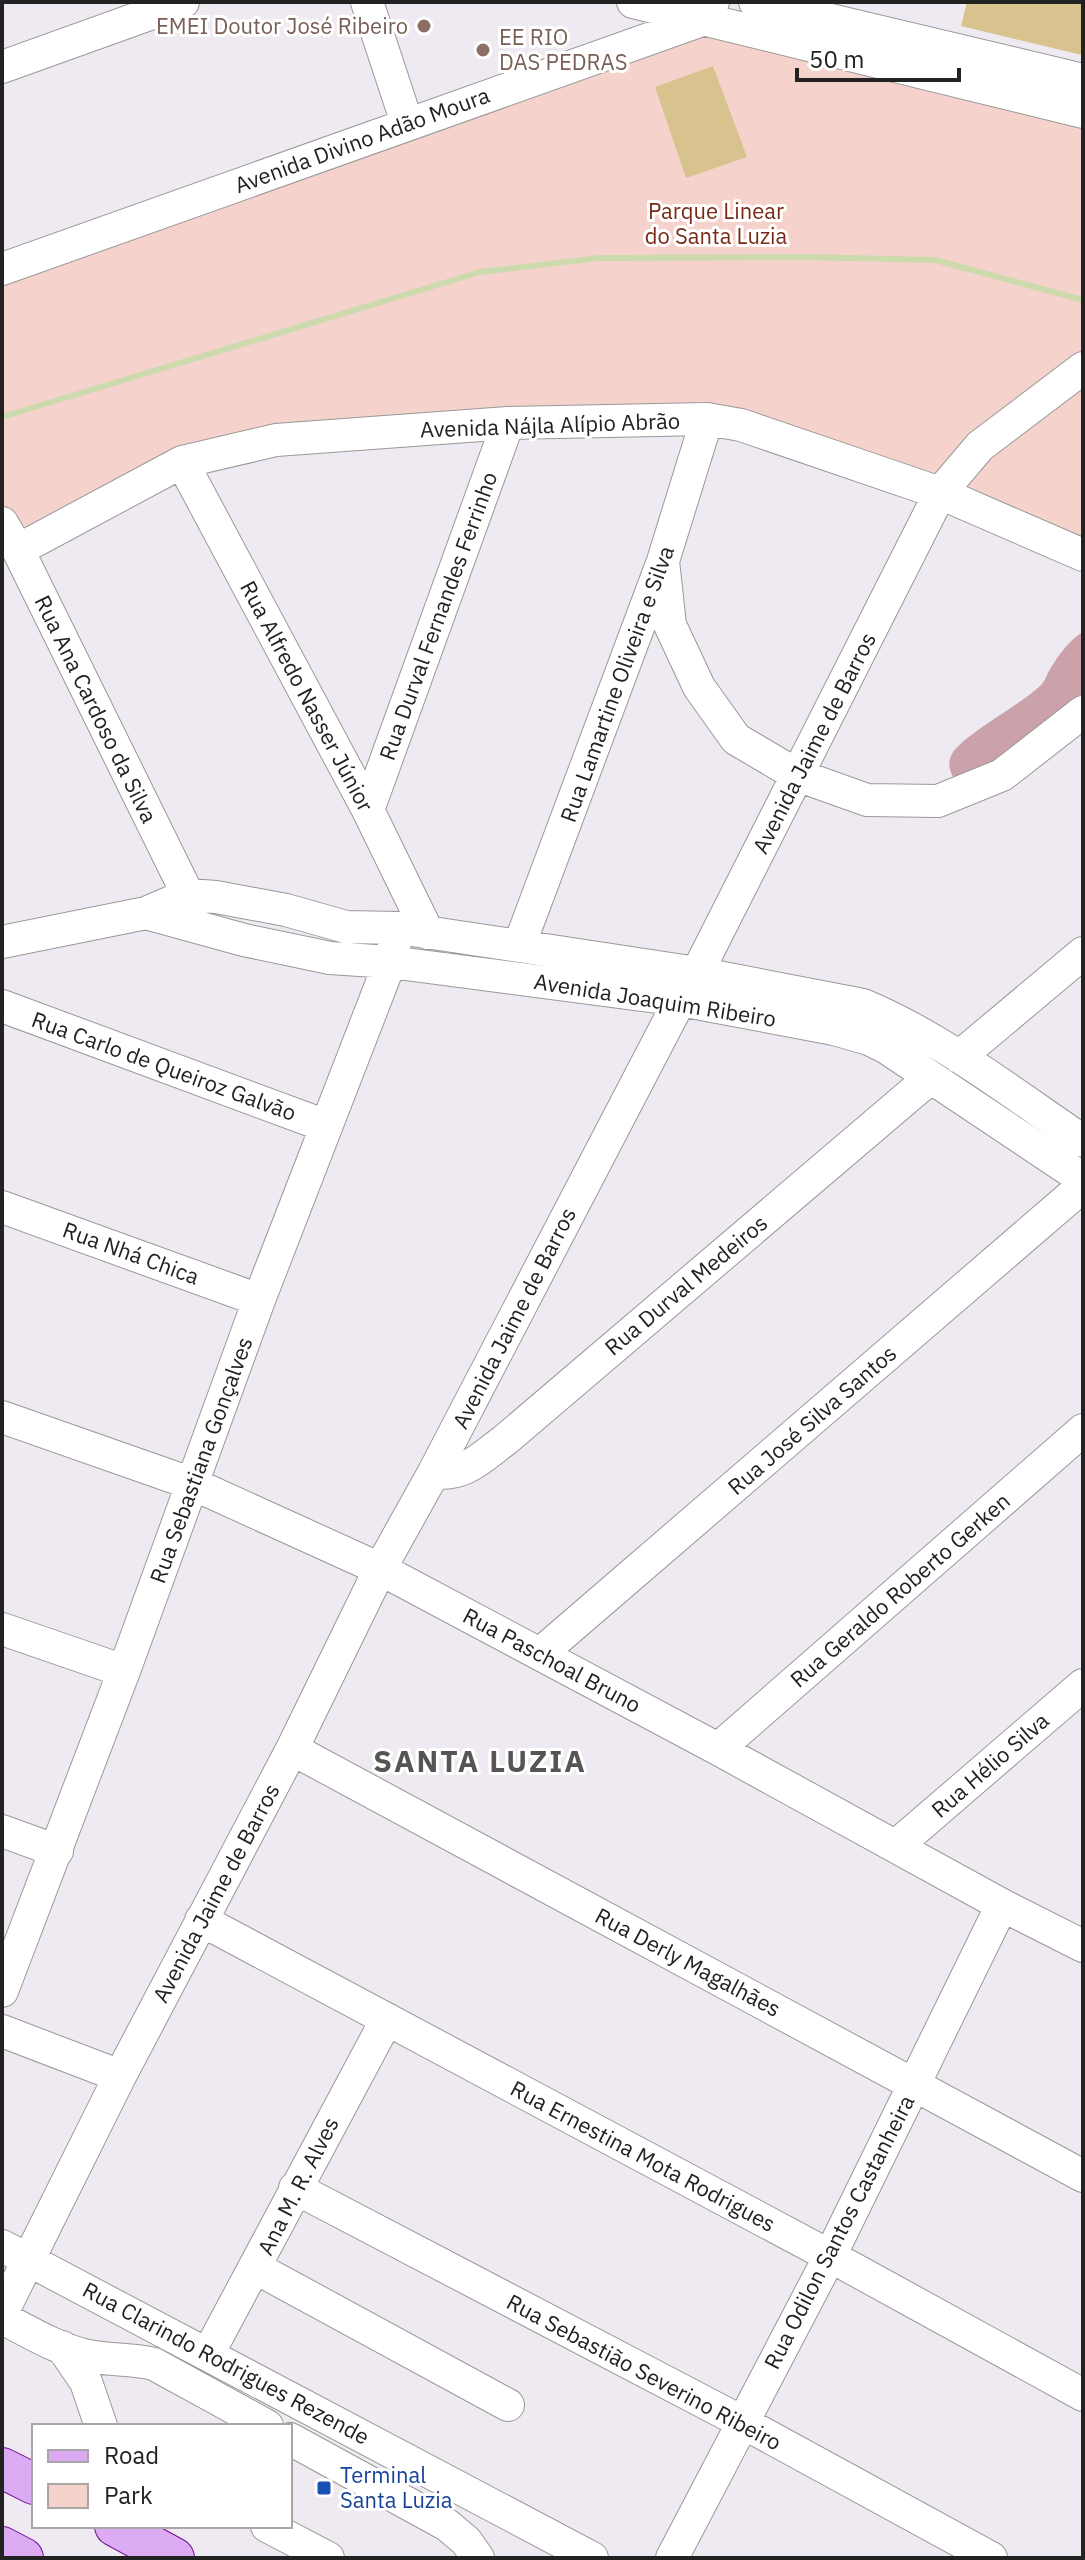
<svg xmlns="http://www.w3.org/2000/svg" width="1085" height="2560" viewBox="0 0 1085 2560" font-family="'IBM Plex Sans',sans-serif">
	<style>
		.forest { fill: #cca2aa }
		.park { fill: #f5d3cc }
		.pitch { fill: #d8c38f }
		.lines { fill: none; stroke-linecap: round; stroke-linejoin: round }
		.stream { stroke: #ccdaae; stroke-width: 6 }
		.minor-casing { stroke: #999; stroke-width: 34 }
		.major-casing { stroke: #730e91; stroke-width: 42 }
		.minor { stroke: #fff; stroke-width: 32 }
		.major { stroke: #dcabf4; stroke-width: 40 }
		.education-dot { fill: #8d6e63; stroke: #fff; stroke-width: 3 }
		.transit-dot { fill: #1a4fb4; stroke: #fff; stroke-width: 3 }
		.labels { text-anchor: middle; stroke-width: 6; stroke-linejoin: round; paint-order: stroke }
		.education-label { font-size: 22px; fill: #785e54; stroke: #fff; text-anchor: end }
		.street-label { font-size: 22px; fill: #222; stroke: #fff }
		.park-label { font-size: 22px; fill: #792916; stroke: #fff }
		.transit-label { font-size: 22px; fill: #164399; stroke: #fff; text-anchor: start }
		.district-label { font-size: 30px; font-weight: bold; letter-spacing: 2px; fill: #555; stroke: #fff }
	</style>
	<rect width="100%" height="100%" fill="#efe9f1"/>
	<path class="forest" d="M1083,632v70l-16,17 -111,64c-5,-9 -10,-19 -4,-29 10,-19 69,-49 89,-69 4,-4 6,-11 9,-16 8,-13 19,-29 33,-37z"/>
	<path class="park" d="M705,19l378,107v429l-342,-130 -465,15 -258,110 -16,-29v-252z"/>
	<path class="pitch" d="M967,2h116l-1,53 -121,-29z
		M713,66l34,91 -61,21 -31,-91z"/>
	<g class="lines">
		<path class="stream" d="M2,417l478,-145 119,-14 205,-1 131,3 148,40"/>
		<g class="minor-casing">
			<path id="minor" d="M367,2l40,121
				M633,2l450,110
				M755,2l328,78
				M2,67l181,-65
				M2,269l703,-250 8,-17
				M182,462l186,348 60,123
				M2,523l16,27 170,345 1,23
				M18,550l164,-88 94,-22 232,-17 199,-4 34,6 199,68 143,62
				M663,561l7,64 29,62 37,52 61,36 70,25 71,1 64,-26 81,-63
				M368,810l140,-387
				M146,913l98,27 86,18 60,4 290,38 154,29 35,10 18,9 196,131
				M2,942l144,-29 42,-18 28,2 70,13 60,17 53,1 120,18 178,27 166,32c79,33 149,88 220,136
				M519,946l144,-385 44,-142
				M2,1006l324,120
				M959,1057l124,-104
				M2,1207l257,93
				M2,1417l191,67 187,85 338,180 284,156 81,41
				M434,1472c30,5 48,-15 71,-32l425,-362
				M2,1629l122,42
				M541,1653l542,-467
				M292,1749l791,427
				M718,1749l365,-319
				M2,1831l55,20
				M896,1846l187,-161
				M201,1920l629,336 253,139
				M2,1991l122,-320 135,-371 131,-338 9,-34
				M2,2031l118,45
				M295,2188l447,234 249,136
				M2,2246l590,312
				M256,2268l252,137
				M2,2313l118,-237 172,-327 88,-180 54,-97 246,-472 17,-27 243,-480 40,-47 103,-78
				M2,2318c26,13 53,30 82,37 23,6 47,3 70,9l113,62
				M62,2347l24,35 15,44
				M208,2354l179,-335
				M290,2439l157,86 19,16 12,17
				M267,2526l61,32
				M672,2558l158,-302 172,-351"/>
		</g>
		<g class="major-casing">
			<path id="major" d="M2,2468l32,16
				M115,2526l59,32
				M2,2547l21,11"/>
		</g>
		<use href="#minor" class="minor"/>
		<use href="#major" class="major"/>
	</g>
	<g class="education-dot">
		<circle cx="424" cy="26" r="8"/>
		<circle cx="483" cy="50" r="8"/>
	</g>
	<rect class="transit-dot" x="316" y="2480" width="16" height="16" rx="4"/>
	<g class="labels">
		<g class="education-label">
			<text x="408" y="34">EMEI Doutor José Ribeiro</text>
			<text x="499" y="45" text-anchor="start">EE RIO<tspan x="499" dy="25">DAS PEDRAS</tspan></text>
		</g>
		<g class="street-label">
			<text transform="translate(362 140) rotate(-20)" y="8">Avenida Divino Adão Moura</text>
			<text transform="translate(550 425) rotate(-2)" y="8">Avenida Nájla Alípio Abrão</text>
			<text transform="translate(438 616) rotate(-70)" y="8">Rua Durval Fernandes Ferrinho</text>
			<text transform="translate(617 684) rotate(-70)" y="8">Rua Lamartine Oliveira e Silva</text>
			<text transform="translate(307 696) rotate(62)" y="8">Rua Alfredo Nasser Júnior</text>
			<text transform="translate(96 709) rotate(64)" y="8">Rua Ana Cardoso da Silva</text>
			<text transform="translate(814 743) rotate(-63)" y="8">Avenida Jaime de Barros</text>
			<text transform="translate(655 1000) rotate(9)" y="8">Avenida Joaquim Ribeiro</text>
			<text transform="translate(164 1066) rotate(20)" y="8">Rua Carlo de Queiroz Galvão</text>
			<text transform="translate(131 1253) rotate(20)" y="8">Rua Nhá Chica</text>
			<text transform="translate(686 1285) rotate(-40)" y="8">Rua Durval Medeiros</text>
			<text transform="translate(514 1318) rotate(-63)" y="8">Avenida Jaime de Barros</text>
			<text transform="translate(812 1420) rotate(-41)" y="8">Rua José Silva Santos</text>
			<text transform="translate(201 1460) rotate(-70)" y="8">Rua Sebastiana Gonçalves</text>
			<text transform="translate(900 1590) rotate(-41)" y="8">Rua Geraldo Roberto Gerken</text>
			<text transform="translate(552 1660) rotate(28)" y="8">Rua Paschoal Bruno</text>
			<text transform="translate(990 1765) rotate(-41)" y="8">Rua Hélio Silva</text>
			<text transform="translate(216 1893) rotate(-62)" y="8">Avenida Jaime de Barros</text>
			<text transform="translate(688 1962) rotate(28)" y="8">Rua Derly Magalhães</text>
			<text transform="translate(643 2156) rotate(28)" y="8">Rua Ernestina Mota Rodrigues</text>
			<text transform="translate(298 2186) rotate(-63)" y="8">Ana M. R. Alves</text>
			<text transform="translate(839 2232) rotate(-63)" y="8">Rua Odilon Santos Castanheira</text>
			<text transform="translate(226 2363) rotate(28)" y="8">Rua Clarindo Rodrigues Rezende</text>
			<text transform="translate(644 2372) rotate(28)" y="8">Rua Sebastião Severino Ribeiro</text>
		</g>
		<g class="park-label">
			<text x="716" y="219">Parque Linear<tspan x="716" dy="25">do Santa Luzia</tspan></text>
		</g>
		<g class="transit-label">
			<text x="340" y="2483">Terminal<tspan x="340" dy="25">Santa Luzia</tspan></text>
		</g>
		<g class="district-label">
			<text x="480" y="1772">SANTA LUZIA</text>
		</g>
	</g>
	<rect width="1085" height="2560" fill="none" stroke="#222222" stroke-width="8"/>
	<rect x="32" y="2424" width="260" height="104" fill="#ffffff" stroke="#a7a7a7" stroke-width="2"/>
	<rect x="48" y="2450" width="40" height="12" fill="#dcabf4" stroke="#a7a7a7" stroke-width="2"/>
	<text x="104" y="2464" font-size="24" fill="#222222">Road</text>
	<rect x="48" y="2484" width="40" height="24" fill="#f5d3cc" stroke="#a7a7a7" stroke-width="2"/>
	<text x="104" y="2504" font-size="24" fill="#222222">Park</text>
	<path d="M797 68v12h162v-12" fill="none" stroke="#222222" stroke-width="4"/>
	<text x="809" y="68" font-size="24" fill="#222222" stroke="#ffffff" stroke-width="6" paint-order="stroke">50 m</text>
</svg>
